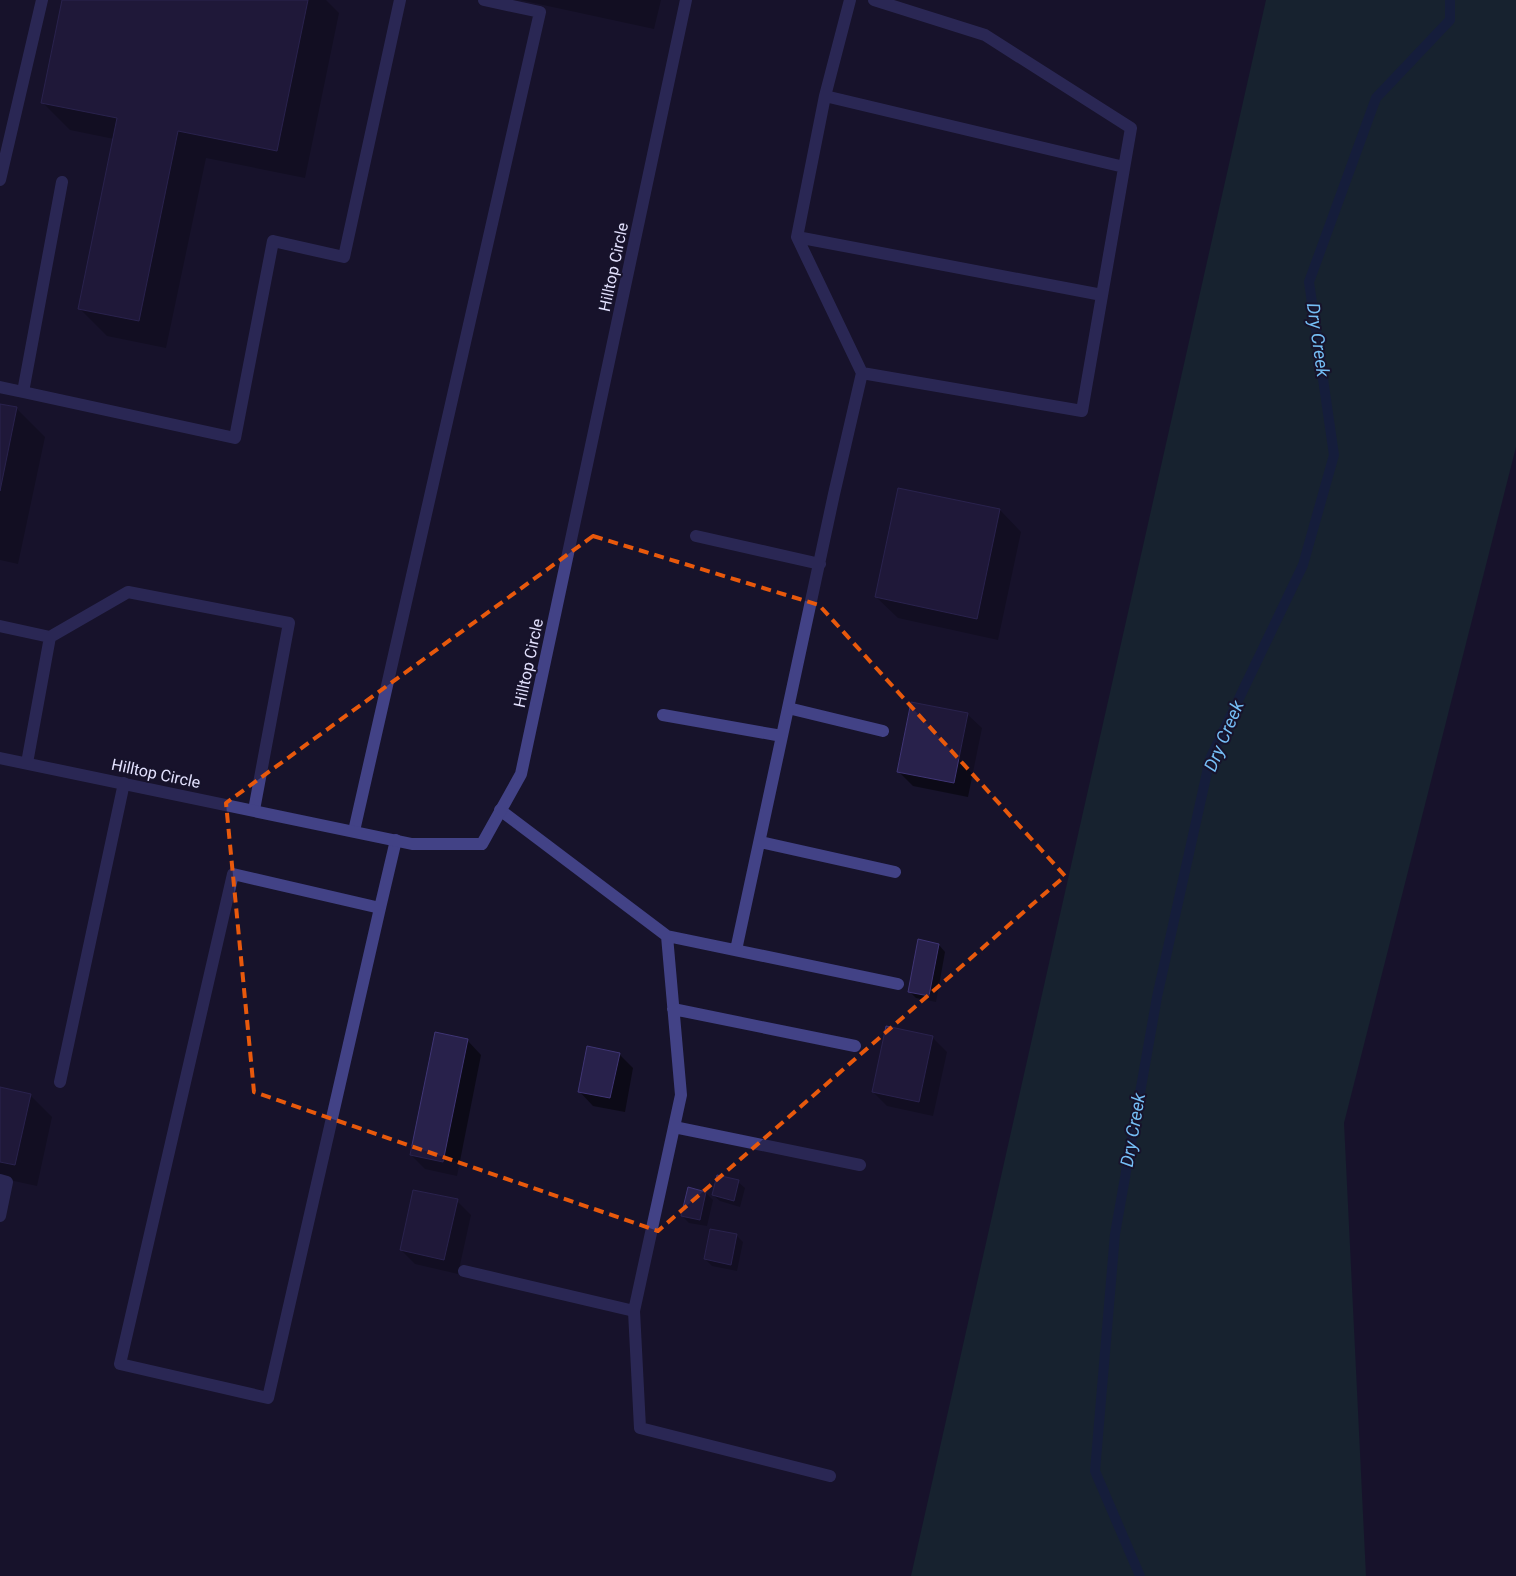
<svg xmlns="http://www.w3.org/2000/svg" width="1516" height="1576" viewBox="0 0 1516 1576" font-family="Roboto,sans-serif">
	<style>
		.green { fill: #173533 }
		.shadow { fill: #0007 }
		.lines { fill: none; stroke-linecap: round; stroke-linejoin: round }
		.stream { stroke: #132c4f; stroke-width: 10 }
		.building { fill: #28214b; stroke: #3f3575 }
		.service { stroke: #424286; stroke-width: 12 }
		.minor { stroke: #424286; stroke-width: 12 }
		.marked { fill: none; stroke: #e8590c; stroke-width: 4; stroke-dasharray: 10 6; stroke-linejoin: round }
		.labels { text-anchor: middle; stroke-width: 4; stroke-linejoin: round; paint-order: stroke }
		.street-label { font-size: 16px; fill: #e2e0fd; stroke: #17132b }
		.water-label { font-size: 18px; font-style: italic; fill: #75bef5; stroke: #17132b }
	</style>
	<rect width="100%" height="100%" fill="#17132b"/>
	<path class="green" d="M1266,0h250v447l-172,676 22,453h-455z"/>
	<path class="shadow" d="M64,0h262l13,13 -34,165 -99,-20 -40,190 -59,-12 -28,-28 35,-169 -44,-9 -28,-28z
		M520,0h141l-7,29z
		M0,405l17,4 28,28 -27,127 -18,-4z
		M1000,510l21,22 -23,108 -100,-22 -22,-21z
		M967,714l15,14 -14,69 -55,-11 -15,-15z
		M939,945l6,7 -9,50 -20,-4 -7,-7z
		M932,1037l15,15 -14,64 -46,-10 -14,-14z
		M467,1040l14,15 -24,121 -32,-7 -14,-14z
		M619,1054l14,14 -8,44 -32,-6 -14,-15z
		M0,1089l30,6 22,22 -15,69 -37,-8z
		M738,1182l7,6 -5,19 -20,-6 -7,-6z
		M706,1193l7,7 -6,26 -18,-3 -7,-7z
		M457,1201l14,14 -13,59 -43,-10 -14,-14z
		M736,1235l7,7 -6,29 -25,-5 -7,-7z"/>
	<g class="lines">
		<path class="stream" d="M1140,1576l-45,-105 20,-237 42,-237 53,-238 93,-194 31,-110 -25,-173 67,-184 74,-78v-20"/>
	</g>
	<path class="building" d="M62,0h246l-31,151 -99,-20 -39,190 -61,-12 39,-191 -76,-15z
		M0,404l17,3 -17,84z
		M898,488l102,21 -23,110 -102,-22z
		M911,702l57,11 -14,70 -57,-11z
		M918,939l21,5 -10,52 -21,-4z
		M886,1026l47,10 -14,66 -47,-10z
		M435,1032l33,7 -25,123 -33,-7z
		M587,1046l33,7 -10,45 -32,-6z
		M0,1087l31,7 -16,71 -15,-3z
		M717,1175l22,5 -5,21 -22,-6z
		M688,1187l18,5 -6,28 -19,-4z
		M413,1190l45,9 -14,61 -44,-10z
		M710,1229l27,5 -6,31 -27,-6z"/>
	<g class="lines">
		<path class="service" d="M850,0l-25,96 299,71
			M825,96l-28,141 305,58
			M0,180l42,-180
			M797,237l65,136
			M0,387l23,5 39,-210
			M23,392l212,46 38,-197 71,16 56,-257
			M696,536l124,28
			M0,626l50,11 -23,126
			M50,637l78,-45 161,31 -35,187
			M788,708l95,23
			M663,715l119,21
			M354,831l186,-819 -56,-12
			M760,842l135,30
			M380,908l-147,-34 -113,490 148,34 112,-490 16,-68
			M667,936l231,48
			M736,950l98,-456 28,-121 220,38 49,-283 -146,-93 -111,-35
			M673,1009l182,37
			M60,1082l64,-299
			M674,1127l186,38
			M0,1180l7,2 -7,34
			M464,1271l170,40 47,-216 -14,-159 -167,-126
			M634,1311l6,117 190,48"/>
		<path class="minor" d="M0,758l412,86h70l39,-70 165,-774"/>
	</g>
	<path d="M0 0H1516V1576H0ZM593,536l226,69 246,271 -407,355 -404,-139 -28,-289z" fill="#17132b" fill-opacity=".55" fill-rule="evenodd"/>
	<path class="marked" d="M593,536l226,69 246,271 -407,355 -404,-139 -28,-289z"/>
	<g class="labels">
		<g class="street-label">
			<text transform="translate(613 267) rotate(-78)" y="6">Hilltop Circle</text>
			<text transform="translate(528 663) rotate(-78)" y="6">Hilltop Circle</text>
			<text transform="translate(156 773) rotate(12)" y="6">Hilltop Circle</text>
		</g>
		<g class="water-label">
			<text transform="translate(1318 340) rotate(82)" y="6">Dry Creek</text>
			<text transform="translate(1224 736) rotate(-67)" y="6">Dry Creek</text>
			<text transform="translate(1133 1130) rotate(-80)" y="6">Dry Creek</text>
		</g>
	</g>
</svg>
